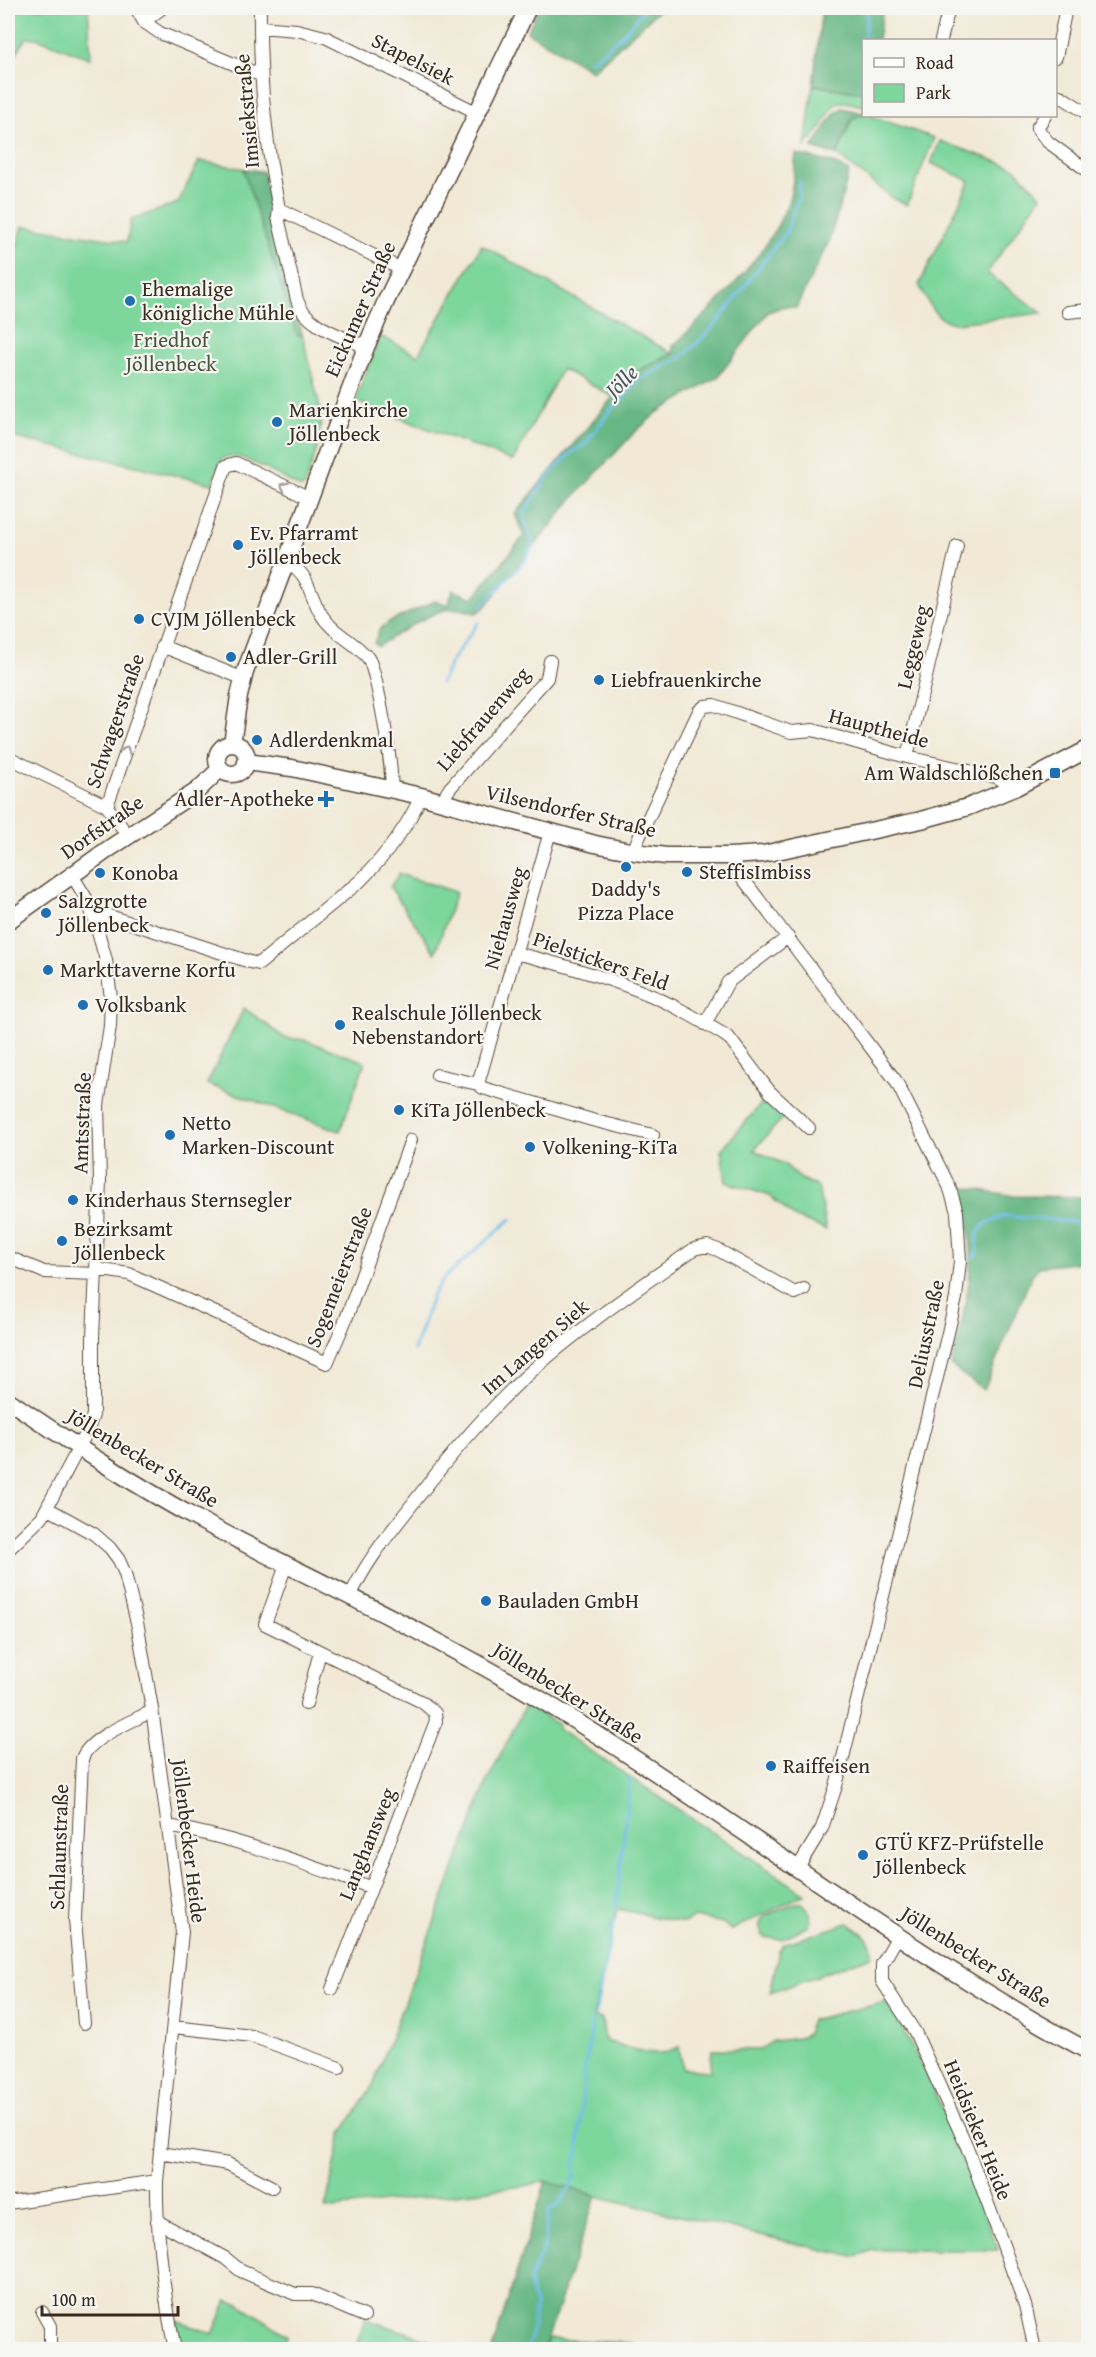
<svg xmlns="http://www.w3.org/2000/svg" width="1096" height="2357" viewBox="0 0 1096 2357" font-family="'Gentium Book Plus',serif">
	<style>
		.green { fill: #7dd69c; stroke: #5c805d; stroke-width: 1.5 }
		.forest { fill: #66b784; stroke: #507051; stroke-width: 1.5 }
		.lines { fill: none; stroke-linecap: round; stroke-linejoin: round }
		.stream { stroke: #6fbde9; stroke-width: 3 }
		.minor-casing { stroke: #564739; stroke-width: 14 }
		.major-casing { stroke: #564739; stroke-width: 19 }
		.minor { stroke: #fff; stroke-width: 12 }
		.major { stroke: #fff; stroke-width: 16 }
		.oneway { stroke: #a79f9a }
		.poi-dot { fill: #1f6fb2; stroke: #f6f6f2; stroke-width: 2 }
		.labels { text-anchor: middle; stroke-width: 4.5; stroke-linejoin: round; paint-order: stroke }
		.street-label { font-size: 21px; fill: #3b2a1e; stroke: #f6f6f2 }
		.poi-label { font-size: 21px; fill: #3b2a1e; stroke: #f6f6f2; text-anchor: start }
		.park-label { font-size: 21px; fill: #4c553e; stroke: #f6f6f2 }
		.water-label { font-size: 22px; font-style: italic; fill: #4b565b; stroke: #f6f6f2 }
	</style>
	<rect width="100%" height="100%" fill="#f6f6f2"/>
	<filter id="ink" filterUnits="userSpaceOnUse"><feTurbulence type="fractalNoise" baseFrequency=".0167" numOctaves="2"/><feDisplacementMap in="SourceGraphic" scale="12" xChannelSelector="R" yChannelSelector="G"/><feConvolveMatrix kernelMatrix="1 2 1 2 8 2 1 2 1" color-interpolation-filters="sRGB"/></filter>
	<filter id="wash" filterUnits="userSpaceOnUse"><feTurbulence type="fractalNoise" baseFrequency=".008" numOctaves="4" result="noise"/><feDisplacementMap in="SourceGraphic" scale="24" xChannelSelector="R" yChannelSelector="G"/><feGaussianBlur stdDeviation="1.35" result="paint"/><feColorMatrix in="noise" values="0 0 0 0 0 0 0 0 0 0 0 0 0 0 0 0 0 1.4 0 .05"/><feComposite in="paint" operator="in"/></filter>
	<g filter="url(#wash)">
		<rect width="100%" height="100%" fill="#f1e9d5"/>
		<path class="green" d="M8,8h80l3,51 -54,-21h-11l-18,29z
			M813,85l50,8v13c-29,-7 -26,-7 -40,18 -5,8 -12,15 -18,22z
			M863,113l1,3h7l63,22 -27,67 -14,-7 -56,-43 15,-36z
			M940,141l75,27 26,28 -54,77 55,40 -86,10c-22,-2 -28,-21 -37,-38l51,-104 -39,-18z
			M199,161l64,11 59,244 -5,33 -13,38 -3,1c-14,-7 -65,-40 -77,-30 -7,5 -8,18 -11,26l-205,-48v-195l9,4 6,-19 104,16 4,-22 47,-17z
			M482,245l191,109 -40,19 -19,24 -52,-28 -49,92 -158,-60 25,-65 38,19z
			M399,874l57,18 -21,61 -45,-66z
			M244,1008l41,30 20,2 60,22 -25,69 -133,-47z
			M768,1096l19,17 -33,37 30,14 17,15 17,8 8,43 -32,-13 -24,-21 -44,-14 -5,-32z
			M526,1704l31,20 2,6 246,164 -74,36 -8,-7 -29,-6 -10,6 -67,-14 -24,108 9,2 3,22c22,6 54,20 74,6l4,22 27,2 2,-22 48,1 13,-9 26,-3 8,-4 4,-14 75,-18c49,77 80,163 112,248h-124l-21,7 -257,-61 -50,-15 -22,5 -199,23 17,-76 31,-48 114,-303z
			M795,1903h7c7,5 11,15 7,23l-28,13 -16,-1c-6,-7 -7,-15 0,-22z
			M848,1923c13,9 26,16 24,33l-102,37 9,-42 5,-7z
			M227,2301l13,3 47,31 -4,14h-102l-5,-29 37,14z
			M365,2319l92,30 -102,1z
			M548,2339l84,4 -3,6 -85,1z"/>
		<path class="forest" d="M539,8h122l-69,63 -65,-39z
			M822,8h61l-5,32h-14l-1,53 -50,-8z
			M842,108l21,5 -11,6 -15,36 -25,-7 22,-34z
			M796,154l37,9 16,9 -19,67 -34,69 -11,-2 -17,6 -51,66 -59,34 -25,22 -59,63 -91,112 -7,4c-8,-2 -18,-5 -27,-4 -17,2 -55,27 -71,37l-4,-3 5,-13 10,-8 46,-21 13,4 5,-15 20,8 51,-62 -9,-22 118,-141 40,-19v-8c38,-36 93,-89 113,-138 7,-17 8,-36 10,-54z
			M243,169l20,3 39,164 -5,-1z
			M954,1185l60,11 74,1v66l-6,-1 -43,5 -7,8 -48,115 -33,-24c14,-59 35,-125 3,-181z
			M546,2181l50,15 -52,153h-52z"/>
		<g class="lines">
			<path class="stream" d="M864,40l4,-32
				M589,60l6,-2 28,-24 22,-26
				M862,94l2,-53
				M481,607l44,-47 6,-11 2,-6 -8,-22v-9l24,-37 22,-22 14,-9 25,-33 32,-32 43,-24 31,-31 70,-92 12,-32 2,-18
				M441,683l11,-23 26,-37
				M973,1257l4,-2 1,-22 7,-9 19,-8 84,7
				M414,1350l19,-56 11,-16 67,-59
				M616,1909l14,-131
				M611,1935l4,-16
				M595,2014l15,-74
				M574,2169l4,-18 7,-83 8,-47
				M524,2350l6,-9 6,-36 -4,-8 -3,-16 15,-34 5,-38 7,-2 16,-22v-5l4,-7"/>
		</g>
	</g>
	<g filter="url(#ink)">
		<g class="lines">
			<g class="minor-casing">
				<path id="minor" d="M136,8l8,14 16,11 100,42
					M260,8c-1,71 5,132 19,201l-1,8 19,83c9,27 45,36 69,47
					M144,22l18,-14
					M260,27l37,3 28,7 153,76
					M941,40l8,-32
					M1056,57l10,-49
					M1056,95l6,2 26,17
					M1045,116l-8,12 11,14 40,29
					M279,209l122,60
					M1068,312l20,-2
					M286,562c24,11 23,32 35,52 11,19 33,27 47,44 9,12 26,115 23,131
					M162,646l82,33
					M8,757l99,49 21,30
					M907,757l50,-211
					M441,802l9,-14 97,-110 3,-17
					M107,806l119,-340 10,-3 74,35
					M635,852l1,-8 63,-133 6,-5 9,-1 77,27 22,-2 94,27 89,20 20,10
					M730,856l8,16 158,209 53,105 8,26 3,49 -4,37 -9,39 -111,449 -14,42 -25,41
					M94,918l12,-3 144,47 9,2 101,-83c24,-24 48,-55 61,-85
					M515,953c42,10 84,22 125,38 29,11 56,27 83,43l7,5 40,53 39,36
					M705,1024l23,-42 60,-45
					M437,1075l41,9 5,4 109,32 61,15
					M478,1084l72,-252
					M8,1257l36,15 52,2
					M96,1269l33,5 198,89 19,-44 65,-179
					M47,1508l47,26 16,14 9,12 6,14 13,53 14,82 30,223 -25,249c-1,57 7,113 18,169
					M8,1550l34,-33 45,-85 6,-17v-78l7,-156 -2,-76 12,-79 1,-28 -5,-38 -12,-42 -8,-20 -14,-23
					M286,1565l-21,59 157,78 13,11 1,8 -104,268
					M350,1597c16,-36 40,-64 64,-95 34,-44 71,-89 112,-126 52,-47 111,-87 168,-127l13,-3 11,4 77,43 9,-4
					M306,1704l14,-52
					M168,1826c70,12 136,38 202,61
					M898,1936l-16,28v17l33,51 52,115 58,158 10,45
					M84,2023l-9,-103 7,-161c6,-21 51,-38 70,-48
					M174,2027l78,9 87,32
					M160,2153l68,11 44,23
					M8,2203l149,-22
					M157,2221l68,37 16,13 54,23h17l52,22
					M42,2312l8,14v24"/>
			</g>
			<g class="major-casing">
				<path id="major" d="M232,744l7,-48 6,-24 121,-325 20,-46 142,-293
					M217 759a15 15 0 1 1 30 0a15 15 0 1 1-30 0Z
					M246,762l46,6 129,28 174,48 40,8 31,4h64l33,-2 158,-34 47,-13 48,-20 72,-38
					M8,921l102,-73 87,-57 23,-22
					M8,1400c63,43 126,85 193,121 111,58 224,110 332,174 189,113 362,252 555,356"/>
			</g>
			<use href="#minor" class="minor"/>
			<use href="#major" class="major"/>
		</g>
		<defs><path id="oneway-chevron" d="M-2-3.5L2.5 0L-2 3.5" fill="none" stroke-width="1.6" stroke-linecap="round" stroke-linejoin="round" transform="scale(1.5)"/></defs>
		<g class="oneway">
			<use href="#oneway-chevron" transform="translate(284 486) rotate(-154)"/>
			<use href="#oneway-chevron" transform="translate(126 750) rotate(-71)"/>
		</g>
	</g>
	<g class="poi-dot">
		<circle cx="130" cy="301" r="6"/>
		<circle cx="277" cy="422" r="6"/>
		<circle cx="238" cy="545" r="6"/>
		<circle cx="139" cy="619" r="6"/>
		<circle cx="231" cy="657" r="6"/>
		<circle cx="599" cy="680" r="6"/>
		<circle cx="257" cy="740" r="6"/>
		<rect x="1049" y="767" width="12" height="12" rx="3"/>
		<path d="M323 790h6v6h6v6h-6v6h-6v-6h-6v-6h6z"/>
		<circle cx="626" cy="867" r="6"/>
		<circle cx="687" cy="872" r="6"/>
		<circle cx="100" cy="873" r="6"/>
		<circle cx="46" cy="913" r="6"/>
		<circle cx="48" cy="970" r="6"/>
		<circle cx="83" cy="1005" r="6"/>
		<circle cx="340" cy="1025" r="6"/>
		<circle cx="399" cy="1110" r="6"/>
		<circle cx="170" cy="1135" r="6"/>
		<circle cx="530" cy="1147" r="6"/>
		<circle cx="73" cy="1200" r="6"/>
		<circle cx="62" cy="1241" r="6"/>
		<circle cx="486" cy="1601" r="6"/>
		<circle cx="771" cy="1766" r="6"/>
		<circle cx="863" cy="1855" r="6"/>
	</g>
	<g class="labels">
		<g class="street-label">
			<text transform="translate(413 59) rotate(27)" y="7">Stapelsiek</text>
			<text transform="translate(247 111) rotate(-95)" y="7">Imsiekstraße</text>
			<text transform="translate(360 309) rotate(-66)" y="7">Eickumer Straße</text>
			<text transform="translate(913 647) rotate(-77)" y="7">Leggeweg</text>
			<text transform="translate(483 719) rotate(-49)" y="7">Liebfrauenweg</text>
			<text transform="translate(115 721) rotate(-71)" y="7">Schwagerstraße</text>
			<text transform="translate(879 728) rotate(15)" y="7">Hauptheide</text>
			<text transform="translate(571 811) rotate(13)" y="7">Vilsendorfer Straße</text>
			<text transform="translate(102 827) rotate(-35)" y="7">Dorfstraße</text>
			<text transform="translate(505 918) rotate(-74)" y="7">Niehausweg</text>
			<text transform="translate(601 961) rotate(19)" y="7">Pielstickers Feld</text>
			<text transform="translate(82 1123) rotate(-88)" y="7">Amtsstraße</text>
			<text transform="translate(339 1277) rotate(-69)" y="7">Sogemeierstraße</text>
			<text transform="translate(926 1334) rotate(-78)" y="7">Deliusstraße</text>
			<text transform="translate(535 1347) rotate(-41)" y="7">Im Langen Siek</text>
			<text transform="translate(143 1458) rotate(31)" y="7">Jöllenbecker Straße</text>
			<text transform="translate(568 1693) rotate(32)" y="7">Jöllenbecker Straße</text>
			<text transform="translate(189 1841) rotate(83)" y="7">Jöllenbecker Heide</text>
			<text transform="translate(367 1844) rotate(-68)" y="7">Langhansweg</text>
			<text transform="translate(59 1847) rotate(-88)" y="7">Schlaunstraße</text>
			<text transform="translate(976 1957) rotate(32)" y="7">Jöllenbecker Straße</text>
			<text transform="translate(978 2130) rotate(68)" y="7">Heidsieker Heide</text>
		</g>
		<g class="poi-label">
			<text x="142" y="296">Ehemalige<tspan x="142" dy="24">königliche Mühle</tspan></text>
			<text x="289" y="417">Marienkirche<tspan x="289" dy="24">Jöllenbeck</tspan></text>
			<text x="250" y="540">Ev. Pfarramt<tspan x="250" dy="24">Jöllenbeck</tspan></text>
			<text x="151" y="626">CVJM Jöllenbeck</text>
			<text x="243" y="664">Adler-Grill</text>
			<text x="611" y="687">Liebfrauenkirche</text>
			<text x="269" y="747">Adlerdenkmal</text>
			<text x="1043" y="780" text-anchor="end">Am Waldschlößchen</text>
			<text x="314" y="806" text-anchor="end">Adler-Apotheke</text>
			<text x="699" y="879">SteffisImbiss</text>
			<text x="112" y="880">Konoba</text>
			<text x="626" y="896" text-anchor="middle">Daddy's<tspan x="626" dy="24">Pizza Place</tspan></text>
			<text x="58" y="908">Salzgrotte<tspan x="58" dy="24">Jöllenbeck</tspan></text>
			<text x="60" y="977">Markttaverne Korfu</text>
			<text x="95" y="1012">Volksbank</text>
			<text x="352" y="1020">Realschule Jöllenbeck<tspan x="352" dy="24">Nebenstandort</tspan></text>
			<text x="411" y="1117">KiTa Jöllenbeck</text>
			<text x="182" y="1130">Netto<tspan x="182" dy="24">Marken-Discount</tspan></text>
			<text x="542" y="1154">Volkening-KiTa</text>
			<text x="85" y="1207">Kinderhaus Sternsegler</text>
			<text x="74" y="1236">Bezirksamt<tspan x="74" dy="24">Jöllenbeck</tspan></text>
			<text x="498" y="1608">Bauladen GmbH</text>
			<text x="783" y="1773">Raiffeisen</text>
			<text x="875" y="1850">GTÜ KFZ-Prüfstelle<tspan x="875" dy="24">Jöllenbeck</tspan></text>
		</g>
		<g class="park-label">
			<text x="171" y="347">Friedhof<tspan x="171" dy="24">Jöllenbeck</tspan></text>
		</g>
		<g class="water-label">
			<text transform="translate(621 381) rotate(-45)" y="8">Jölle</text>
		</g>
	</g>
	<rect width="1096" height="2357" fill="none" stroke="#f6f6f2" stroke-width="30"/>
	<rect x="862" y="39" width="195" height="78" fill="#f6f6f2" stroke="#aba49d" stroke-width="1.5"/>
	<rect x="874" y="58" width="30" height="9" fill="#ffffff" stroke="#aba49d" stroke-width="1.5"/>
	<text x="916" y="69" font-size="18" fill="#3b2a1e">Road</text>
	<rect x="874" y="84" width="30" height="18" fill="#7dd69c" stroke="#aba49d" stroke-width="1.5"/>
	<text x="916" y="99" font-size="18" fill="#3b2a1e">Park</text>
	<path d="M42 2306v9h136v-9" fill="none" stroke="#3b2a1e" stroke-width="3"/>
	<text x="51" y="2306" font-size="18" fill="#3b2a1e" stroke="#f6f6f2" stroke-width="4.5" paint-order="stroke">100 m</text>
</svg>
